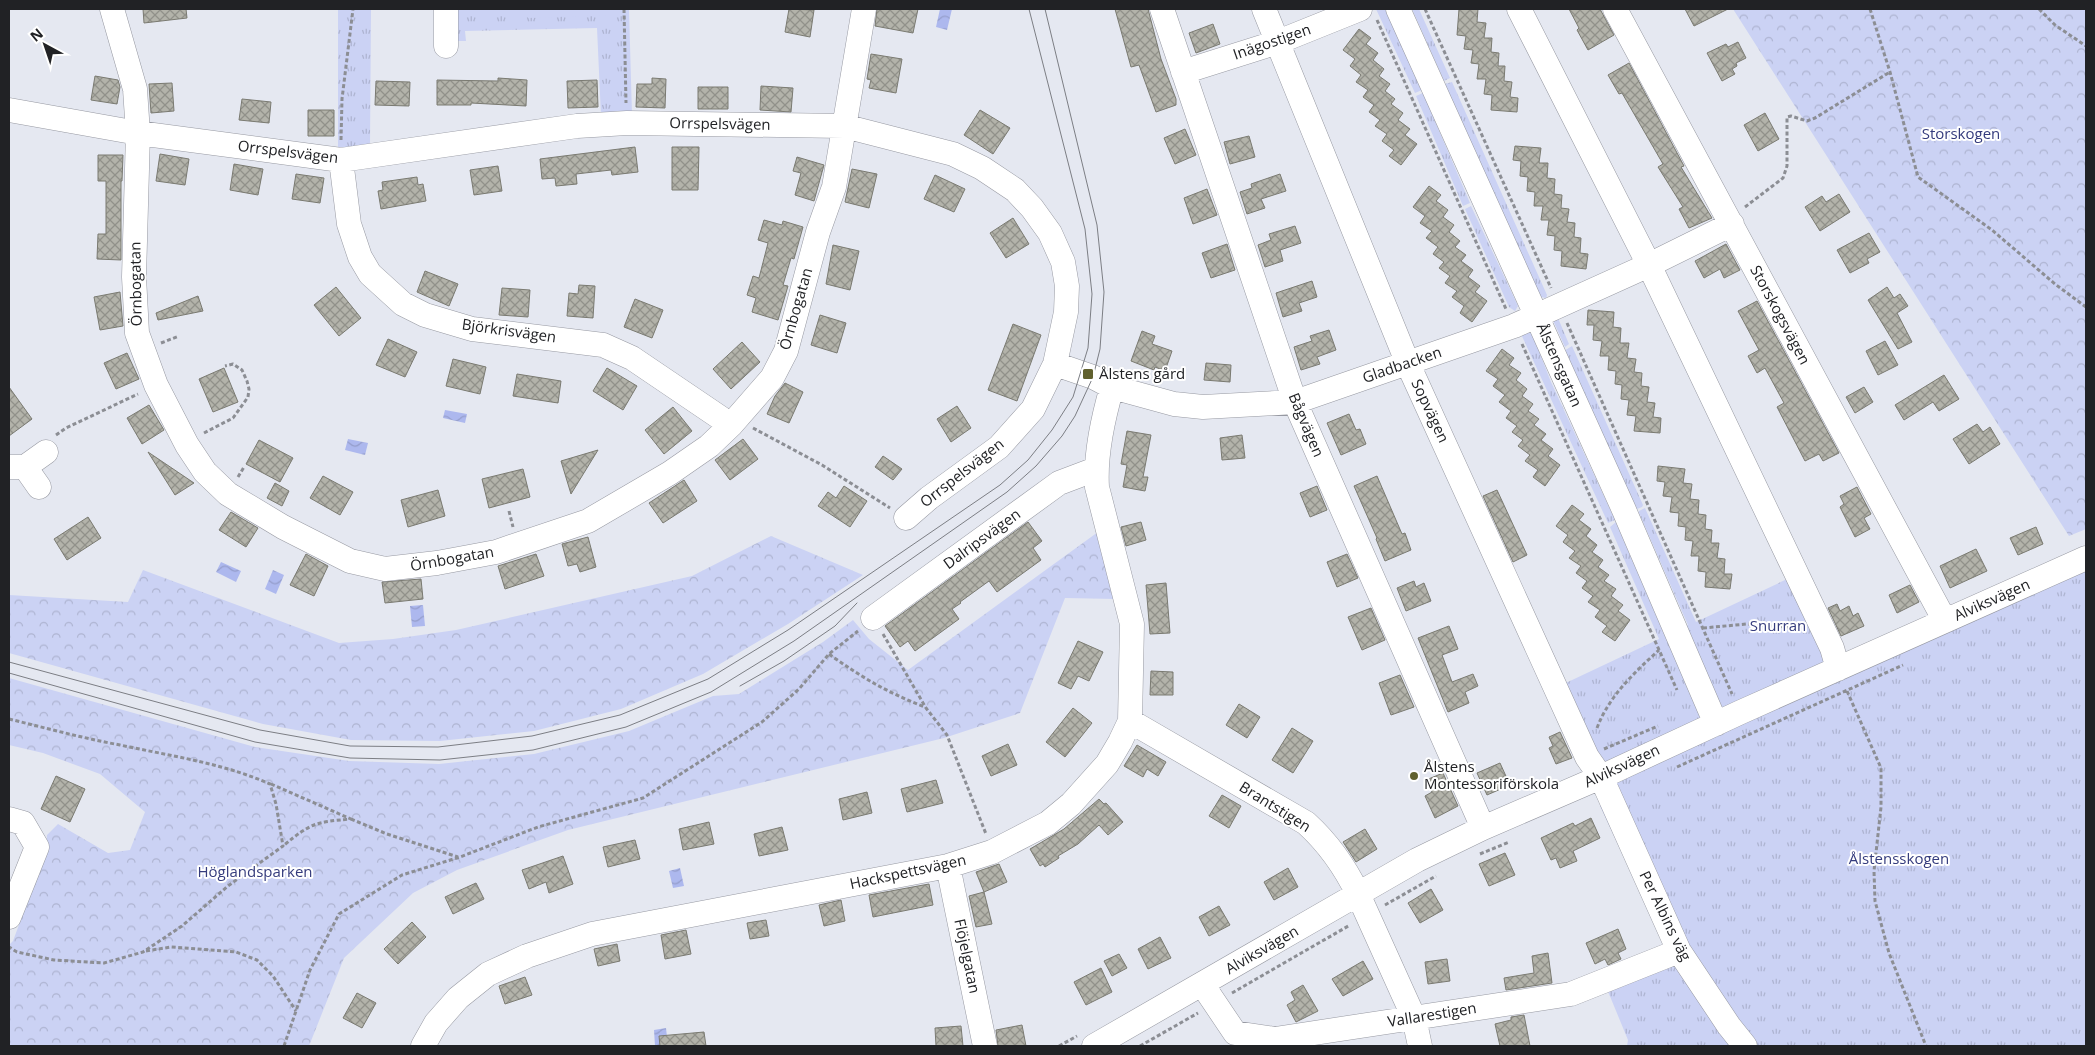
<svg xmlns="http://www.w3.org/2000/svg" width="2095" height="1055" viewBox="0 0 2095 1055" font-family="'Open Sans',sans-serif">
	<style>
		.grass { fill: url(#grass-tufts) }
		.forest { fill: url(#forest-crowns) }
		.pitch { fill: #cbd2f4 }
		.water { fill: url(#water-waves) }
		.building { fill: url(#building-cross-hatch); stroke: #7a7a71 }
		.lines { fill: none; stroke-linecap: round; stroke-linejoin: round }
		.minor-casing { stroke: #9799a2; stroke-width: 25 }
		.path { stroke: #8c8e94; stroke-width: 3; stroke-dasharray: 4 2.5; stroke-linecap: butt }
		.minor { stroke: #fff; stroke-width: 24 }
		.tram { stroke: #7c7e84; stroke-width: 1 }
		.poi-dot { fill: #61612e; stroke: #fff; stroke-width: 2 }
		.labels { text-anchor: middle; stroke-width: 4; stroke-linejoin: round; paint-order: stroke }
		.street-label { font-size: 15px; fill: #212225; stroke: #fff }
		.park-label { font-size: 15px; fill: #353c7d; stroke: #fff }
		.poi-label { font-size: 15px; fill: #212225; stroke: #fff; text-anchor: start }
	</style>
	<defs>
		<pattern id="grass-tufts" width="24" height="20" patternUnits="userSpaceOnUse" patternTransform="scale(1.25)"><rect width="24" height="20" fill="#cbd2f4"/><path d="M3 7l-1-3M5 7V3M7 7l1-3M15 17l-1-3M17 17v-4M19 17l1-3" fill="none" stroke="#aeb4d1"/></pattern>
		<pattern id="forest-crowns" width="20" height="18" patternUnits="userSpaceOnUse" patternTransform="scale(1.25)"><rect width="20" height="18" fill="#cbd2f4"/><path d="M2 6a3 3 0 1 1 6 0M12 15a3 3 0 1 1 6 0" fill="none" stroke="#aeb4d1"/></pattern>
		<pattern id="water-waves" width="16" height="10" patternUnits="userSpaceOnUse" patternTransform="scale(1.25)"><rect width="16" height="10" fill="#adb8ee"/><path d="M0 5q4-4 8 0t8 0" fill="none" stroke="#959ecc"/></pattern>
		<pattern id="building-cross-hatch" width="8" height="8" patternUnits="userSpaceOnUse" patternTransform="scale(1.25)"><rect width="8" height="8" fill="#b3b3aa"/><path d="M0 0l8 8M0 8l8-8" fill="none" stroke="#91918a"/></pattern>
	</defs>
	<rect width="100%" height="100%" fill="#e5e8f1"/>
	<path class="grass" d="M338,9h33l-1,137 -32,4z
		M444,9h185l3,106 -31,1 -4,-88 -132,3 1,10h-22z
		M1376,9h9l37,81 -7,3z
		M1412,9h7l31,69 -6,3z
		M1452,82l95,213 -1,3 -5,-1 -4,-6 -92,-207z
		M1423,93l47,110 -7,3 -47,-110z
		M1471,206l47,100 -3,5 -6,-4 -44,-98z
		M1555,311l14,33 -4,3 -13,-29z
		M1529,331l4,5 18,46 64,138 -7,3 -87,-189z
		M1572,346l71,159 -1,2 -5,2 -1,-2 -72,-156z
		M1645,508l51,114 106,-50 46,104 238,-109v479h-459l1,-6 -21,-51 66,-27 -73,-156 21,-8 -68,-109 106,-50 -49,-112 6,-5 1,3 48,111 23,-11 -49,-112v-2z"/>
	<path class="forest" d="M1733,9h353v520l-17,7z
		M1098,532l18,67 -51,-1 -45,115 -76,25 -376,92 -111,40 -44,23 -69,65 -35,88h-300v-101l4,-4 33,-90 1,-16 11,-11 50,29 22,-3 15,-38 -45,-38 -57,-21 -34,-8v-67l246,69 94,14 90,3 95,-10 95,-23 84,-35 26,-2 84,-52 30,-22 16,19 39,31z
		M771,536l92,39 -75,49 -85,50 -82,35 -87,22 -94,10 -89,-1 -88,-16 -254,-71v-58l119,7 15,-32 196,73 54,-4 63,-9 236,-54z"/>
	<path class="pitch" d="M528,9h83v6l-83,3z"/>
	<path class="water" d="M940,9h12l-5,21 -11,-3z
		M445,410l22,4 -2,9 -22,-5z
		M348,439l20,4 -3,12 -20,-5z
		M221,562l20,9 -5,11 -20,-10z
		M273,570l11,5 -8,19 -11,-5z
		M423,605l2,21 -13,1 -2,-21z
		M680,868l4,18 -11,2 -4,-17z
		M666,1028l2,18h-13l-1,-16z"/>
	<path class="building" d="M143,9h43l1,9 -43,5z
		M789,9l25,1 -4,27 -25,-5z
		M877,9h41l-5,24 -38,-7z
		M1115,9h33l13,50 15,40v6l-20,7 -17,-47 -8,2z
		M1459,9h19l-1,13 9,1 -2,15h8l-1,14 8,1 -1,13h7l-1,15 8,1 -2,15 8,1 -1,14 -26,-2 1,-15 -8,-1 2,-15h-9l2,-15 -8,-1 2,-13 -9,-1 2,-13 -9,-1z
		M1569,9h31l14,26 -26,15 -11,-20 2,-2z
		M1685,9h43l-34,17z
		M1213,24l7,20 -24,9 -7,-20z
		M1359,29l12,9 -5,6 12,9 -5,7 11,9 -5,7 11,8 -5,7 10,8 -4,5 12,9 -5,7 12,9 -5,6 12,9 -16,21 -12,-9 5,-6 -12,-9 5,-7 -12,-8 5,-6 -11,-8 5,-7 -11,-8 5,-7 -12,-8 5,-7 -11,-9 5,-7 -12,-9z
		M1738,42l8,16 -10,5 1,3 -5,3 3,5 -13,7 -15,-28 19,-9 2,3z
		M871,54l31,5 -6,34 -27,-5 2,-8 -4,-1z
		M1629,63l55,103 -3,1 31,51 -23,10 -10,-19 4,-2 -25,-40 5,-3 -41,-71 -3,1 -11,-19z
		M95,76l23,4 2,7 -3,17 -26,-4z
		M498,78l29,2 -1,26 -55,-3v2h-34v-25l61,1z
		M652,78l14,1 -1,29 -29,-1 1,-23h15z
		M597,80l1,27 -30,1 -1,-27z
		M376,81l34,1 -1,24 -34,-1z
		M172,83l2,28 -23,2 -2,-29z
		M761,86l32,2 -2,24 -31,-2z
		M698,87h30v22h-30z
		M242,99l29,3 -2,21 -30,-3z
		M308,110h26v26h-26z
		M980,110l30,18 -17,26 -29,-19z
		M1765,113l14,26 -21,12 -14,-26z
		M1185,129l11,26 -21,9 -11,-26z
		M1249,136l6,21 -25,7 -6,-22z
		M1515,146l26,2 -2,15h9l-1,15 8,1 -1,15 8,1 -1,13 8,1 -2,13 8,1 -1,14 7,1 -1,15 8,1 -2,15 -25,-3 1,-15 -8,-1 1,-14 -8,-1 2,-15h-8l2,-14h-9l1,-14 -8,-1 1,-14 -8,-1 1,-15 -8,-1z
		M635,147l3,25 -26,3 -1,-5 -35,4 1,10 -21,2 -1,-8 -13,1 -2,-20z
		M672,147h27l-1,43h-26z
		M160,154l29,5 -4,26 -29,-4z
		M98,155h25l-1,26h-1v79l-24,-1 1,-25h8v-53h-8z
		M797,157l27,8 -10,36 -19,-6 6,-22 -8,-2z
		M234,164l29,5 -5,26 -28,-5z
		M498,166l4,25 -28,4 -4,-25z
		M852,169l25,5 -8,34 -24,-6z
		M296,174l28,4 -4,25 -28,-4z
		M1280,174l6,17 -25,8 4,9 -18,6 -7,-22 12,-4 -1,-4z
		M935,175l30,14 -11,23 -30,-13z
		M417,177l1,8 5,-1 3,17 -45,8 -3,-18 5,-1 -1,-8z
		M1429,186l12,9 -5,6 12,9 -5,7 11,8 -5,7 11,9 -5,6 11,8 -5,6 12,9 -5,7 12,9 -5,6 12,9 -15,21 -12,-9 4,-7 -12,-9 5,-6 -12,-8 5,-7 -11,-8 5,-6 -11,-8 5,-7 -12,-9 6,-7 -12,-8 5,-7 -12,-9z
		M1207,189l10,26 -24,9 -9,-26z
		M1839,194l11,18 -30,19 -15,-24 17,-11 4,6z
		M1013,218l16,26 -23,14 -16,-25z
		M764,220l18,5 1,-4 20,6 -9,32 -3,-1 -8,27 5,1 -10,34 -26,-8 4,-14 -9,-3 6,-19 6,2 9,-35 -10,-3z
		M1295,226l6,17 -21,7 3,11 -18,6 -7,-22 13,-5 -2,-6z
		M1869,233l11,19 -13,7 2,4 -19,10 -13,-23z
		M1227,244l8,26 -24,8 -9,-25z
		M1726,244l14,26 -16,8 -4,-9 -16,9 -9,-17z
		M833,245l26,6 -9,39 -24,-6z
		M425,271l33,13 -9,22 -32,-14z
		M1312,281l5,16 -18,6 3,8 -19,6 -7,-24z
		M579,285l16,1 -2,32 -26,-2 2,-23 9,1z
		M336,287l25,31 -22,18 -25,-31z
		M1887,287l7,11 6,-4 8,12 -11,7 15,29 -14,7 -30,-49z
		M502,288l28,2 -2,27 -29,-2z
		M120,292l3,34 -23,4 -6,-33z
		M198,296l5,15 -45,9 -2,-7z
		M635,299l28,11 -11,28 -28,-11z
		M1757,301l82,152 -16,8 -4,-7 -14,7 -28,-54 7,-4 -19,-35 -8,5 -9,-17 11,-6 -21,-39z
		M1588,310l26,2 -1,15 8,1 -1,15h9l-2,15 9,1 -2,13 8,1 -1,13 8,1 -2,15 8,1 -2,14 8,1 -1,15 -26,-2 2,-15 -9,-1 2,-15 -8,-1 1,-14 -7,-1 1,-13 -8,-1 1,-14h-9l2,-15 -9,-1 1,-15h-7z
		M820,315l26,8 -9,30 -26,-8z
		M1013,324l28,11 -24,66 -29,-11z
		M1329,330l7,20 -19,7 3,7 -19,6 -7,-23 18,-6 -2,-5z
		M1142,331l13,5 -3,8 20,7 -7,20 -10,-4 -1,3 -23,-9z
		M388,339l29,13 -12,25 -29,-12z
		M1885,341l13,24 -20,10 -12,-24z
		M742,342l18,20 -29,27 -18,-20z
		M1502,349l12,9 -5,7 12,8 -5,7 11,9 -5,7 11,8 -5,7 11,8 -5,6 12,9 -5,6 12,9 -5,7 12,9 -15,21 -12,-9 5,-7 -13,-9 5,-6 -12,-9 5,-6 -11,-8 5,-6 -11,-8 5,-7 -12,-9 6,-7 -12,-9 5,-7 -12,-8z
		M127,353l12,26 -23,10 -12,-26z
		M453,359l33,8 -6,27 -34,-8z
		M1206,363l25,2 -1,17 -26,-2z
		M224,368l14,34 -25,10 -14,-33z
		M607,368l30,18 -14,24 -30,-19z
		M517,374l44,7 -3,22 -45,-7z
		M1944,375l15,24 -20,12 -6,-9 -29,18 -9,-15z
		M785,383l18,9 -14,31 -22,-9 8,-18z
		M9,387l23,32 -23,17z
		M1864,387l9,15 -18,11 -9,-16z
		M149,405l15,25 -22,14 -15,-26z
		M957,406l14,22 -20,14 -14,-23z
		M673,407l19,24 -28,23 -19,-24z
		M1349,414l7,16 4,-1 6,15 -25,11 -14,-32z
		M1977,424l6,8 7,-5 10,17 -31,20 -16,-25z
		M1127,431l24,4 -8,42h5l-3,14 -22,-4 4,-22 -6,-1z
		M1242,435l3,23 -23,2 -2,-22z
		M743,439l15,20 -28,21 -15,-20z
		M259,440l34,18 -13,24 -34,-18z
		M598,450l-27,44 -10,-33z
		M148,452l46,31 -19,12z
		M883,456l19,13 -9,11 -18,-13z
		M1658,466l27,3 -2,14 9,1 -2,15 9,1 -1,14 8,1 -1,14 7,1 -1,13h8l-2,15 8,1 -1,15h8l-2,15 -25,-2 1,-15 -8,-1 1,-15h-8l2,-15 -8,-1 1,-13 -8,-1 1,-13 -9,-1 2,-15 -9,-1 2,-14 -8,-1z
		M523,469l7,28 -41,11 -7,-29z
		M323,476l30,16 -13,23 -30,-17z
		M1377,476l25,58 3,-1 6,17 -26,11 -9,-22 1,-1 -23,-52z
		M684,480l13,21 -34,22 -14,-20z
		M275,483l14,8 -7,15 -15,-8z
		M844,486l23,15 -17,26 -32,-21 10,-14 8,6z
		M1317,486l10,24 -17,7 -10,-24z
		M1857,487l14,27 -7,4 6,11 -15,8 -15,-30 4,-3 -4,-8z
		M438,490l7,26 -37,11 -7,-27z
		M1497,490l30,65 -14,7 -30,-66z
		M1572,505l12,9 -5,6 12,9 -5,7 11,9 -5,7 11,8 -5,7 11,8 -5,6 12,8 -5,7 12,9 -5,6 12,9 -15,21 -13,-9 5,-6 -12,-9 5,-7 -12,-8 5,-6 -11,-8 5,-7 -11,-8 5,-7 -12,-8 6,-7 -12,-9 5,-7 -12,-9z
		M231,512l27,16 -12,19 -27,-17z
		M88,517l13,21 -34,22 -13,-21z
		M1028,522l14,19 -9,7 8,12 -44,32 -8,-11 -29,21 1,1 -9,6 7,10 -44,32 -7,-10 -8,6 -15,-21z
		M1141,522l5,18 -20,6 -5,-19z
		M2036,527l7,17 -25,11 -8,-17z
		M588,537l8,30 -16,5 -3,-8 -9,2 -6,-22z
		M1976,549l11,22 -37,17 -10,-22z
		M306,554l22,12 -14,30 -24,-11z
		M536,554l8,22 -39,13 -7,-23z
		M1347,554l11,24 -21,9 -10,-25z
		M421,579l2,20 -38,4 -3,-21z
		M1414,581l2,6 8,-4 7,18 -25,10 -9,-23z
		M1166,583l4,50 -20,1 -4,-49z
		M1910,585l9,17 -22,11 -8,-18z
		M1837,604l3,7 9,-5 4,10 5,-3 6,13 -23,10 -13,-28z
		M1371,608l14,32 -23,10 -14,-33z
		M1449,626l9,23 -16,6 10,27 21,-8 5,12 -13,6 4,11 -21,9 -30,-74z
		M1078,641l25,11 -14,29 -11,-5 -7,13 -13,-6z
		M1151,671l22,1v23h-23z
		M1400,675l14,32 -23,8 -12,-32z
		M1239,704l21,13 -13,21 -21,-13z
		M1073,708l19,15 -27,34 -19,-15z
		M1292,728l21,13 -20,32 -21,-13z
		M1560,732l12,26 -16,6 -7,-16 4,-2 -4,-9z
		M1008,744l9,21 -26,11 -9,-20z
		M1137,745l29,17 -8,14 -11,-7 -4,8 -19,-11z
		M1500,763l10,22 -23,10 -10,-22z
		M1443,773l15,33 -23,12 -10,-22 7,-4 -6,-12z
		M56,776l29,13 -15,33 -29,-13z
		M936,780l7,23 -36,9 -6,-23z
		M867,792l5,21 -29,7 -4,-21z
		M1222,795l19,11 -12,22 -20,-12z
		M1099,799l5,5 2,-1 17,19 -15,13 -9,-10 -21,19 -20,12 1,2 -14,9 -2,-3 -3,2 -10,-17 34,-20z
		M1591,818l9,20 -27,13 4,10 -17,7 -4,-10 -5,2 -10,-22 32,-15 2,3z
		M709,822l5,22 -31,6 -4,-21z
		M782,827l6,23 -29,6 -5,-22z
		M1365,829l12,20 -21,13 -13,-20z
		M635,840l5,19 -32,8 -5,-20z
		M1505,853l10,22 -26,11 -10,-22z
		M563,856l10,28 -24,9 -3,-11 -17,7 -7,-19z
		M999,864l8,18 -23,10 -8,-20z
		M1288,868l10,19 -24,13 -10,-18z
		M476,883l8,16 -31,15 -8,-17z
		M929,884l4,21 -60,12 -4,-22z
		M1431,889l12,21 -23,13 -12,-20z
		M984,892l8,32 -16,3 -7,-31z
		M841,900l4,21 -21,5 -5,-21z
		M1219,906l11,19 -21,11 -10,-19z
		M766,920l3,16 -19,3 -3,-16z
		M412,922l14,15 -28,27 -14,-15z
		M1618,929l8,20 -8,4 3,6 -13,6 -3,-6 -10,5 -9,-21z
		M686,930l5,24 -26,5 -4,-24z
		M1160,937l11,21 -23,11 -10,-20z
		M617,944l3,17 -22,5 -4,-17z
		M1548,953l4,30 -46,7 -2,-12 30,-5 -2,-17z
		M1119,954l8,14 -15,8 -8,-15z
		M1447,959l3,22 -22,3 -3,-22z
		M1363,961l10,18 -30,17 -11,-17z
		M1101,968l11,24 -26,13 -12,-23z
		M525,977l7,18 -27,9 -6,-18z
		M1303,985l15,26 -22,11 -9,-17 8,-5 -4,-8z
		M357,993l19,10 -14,25 -19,-10z
		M1524,1015l6,31h-30l-5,-22 16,-4v-3z
		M1022,1025l4,21h-28l-2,-16z
		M961,1026l2,20h-27l-1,-18z
		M704,1032l2,14h-46l-1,-10z"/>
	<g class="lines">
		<g class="minor-casing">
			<path id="minor" d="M112,9l23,80 3,44 -4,144 3,56 19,52 31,60 18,27 23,22 55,33 67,34 35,8 52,-6 59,-11 92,-31 82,-48 39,-27 22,-21 41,-47 14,-27 32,-119 16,-45 30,-178
				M446,9v37
				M1162,9l133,393 188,426
				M1264,9l144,355 179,393 14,20 78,174 50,75 16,20
				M1398,9l226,501 92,214
				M1519,9l130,256 183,383 6,21
				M1615,9l330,612
				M1183,72l95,-30 82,-33
				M9,110l129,23 203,27 236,-34 50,-3 217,3 109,28 29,14 33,22 17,18 18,25 13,29 4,24 -1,26 -11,52 -22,45 -34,38 -70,51 -23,20
				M341,160l8,64 11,33 10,17 33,30 22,11 47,14 131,16 29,13 99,67
				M1055,364l38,13 19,10 62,17 29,3 92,-5 219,-76 135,-61 83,-41
				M9,467h16l21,-15
				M25,467l14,20
				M873,618l186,-135 37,-14
				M1130,721l176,102c22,20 39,44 52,71l56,124 6,28
				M9,819l14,4 14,24 -28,70
				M948,866l37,180
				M1202,984l33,49 40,6 296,-45 108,-43
				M423,1046l13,-23 22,-25 30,-24 39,-18 65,-22 356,-68 44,-14 56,-29 23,-19 36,-40 13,-22 10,-21 2,-97 -35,-137c-2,-33 6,-69 15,-100
				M1094,1046l323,-186 66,-32 118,-51 140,-65 345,-154"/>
		</g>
		<path class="path" d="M624,9l2,94
			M1425,9l126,279
			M1870,9l20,63 28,105 74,53 63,54 31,23
			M2039,9l16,16 31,21
			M1377,20l129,289
			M341,140l1,-41 11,-90
			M1745,207l38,-29 4,-12v-49l4,-1 16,5 8,-3 75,-46
			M1567,323l165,371
			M161,343l18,-7
			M1522,344l155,346
			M753,428l69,37 68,43
			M204,433l29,-15 15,-21 1,-8 -2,-8 -5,-11 -9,-6 -8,2
			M56,435l10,-7 72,-34
			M238,477l6,-10
			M509,511l4,16
			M1703,628l44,-4 52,4
			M883,634l43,74 21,27 39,99
			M829,654c32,23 59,39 96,53
			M1847,691l34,77v39l-7,64 1,30 14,52 37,93
			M9,719c37,9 73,19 111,26 51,11 102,18 150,39l6,20 7,42 -55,40 -46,40 -39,26 -39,11 -50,-3 -37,-8 -8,-5
			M1597,728c12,-32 37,-55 62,-78
			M1604,749l54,-23
			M1677,767l226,-102
			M271,784l80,35c-36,3 -40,4 -68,27
			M351,819l36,15 71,23
			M1480,854l29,-12
			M1385,905l51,-29
			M146,951l25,-4 65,5 21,8 16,16 23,35
			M1232,993l118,-68
			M284,1046l26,-76 29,-56 63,-39 58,-18 78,-30 105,-29 119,-76 37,-33 30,-35 29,-23
			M1059,1046l18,-10
			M1140,1046l58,-33"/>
		<use href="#minor" class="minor"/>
		<path class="tram" d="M9,662l251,68 90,16 88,1 94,-11 88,-21 88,-36 80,-49 212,-145 28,-25 24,-30 21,-33 15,-49 4,-54 -7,-65 -56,-220
			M9,673l246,69 95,16 90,2 93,-10 93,-23 85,-35 83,-51 213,-149 29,-26 26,-30 13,-20 18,-39 7,-28 4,-57 -7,-67 -52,-216
			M740,686l44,-25 51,-35 22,-23"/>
	</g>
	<g class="poi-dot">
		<rect x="1082" y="368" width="12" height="12" rx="2.5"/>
		<circle cx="1414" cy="776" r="5"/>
	</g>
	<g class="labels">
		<g class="street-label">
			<text transform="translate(1272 42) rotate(-19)" y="5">Inägostigen</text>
			<text transform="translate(720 124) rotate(1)" y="5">Orrspelsvägen</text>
			<text transform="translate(288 152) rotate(7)" y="5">Orrspelsvägen</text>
			<text transform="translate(136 284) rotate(-91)" y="5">Örnbogatan</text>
			<text transform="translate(796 309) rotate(-74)" y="5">Örnbogatan</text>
			<text transform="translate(1780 315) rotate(62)" y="5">Storskogsvägen</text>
			<text transform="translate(509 331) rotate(8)" y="5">Björkrisvägen</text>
			<text transform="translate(1402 365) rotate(-19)" y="5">Gladbacken</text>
			<text transform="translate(1559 365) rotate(66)" y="5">Ålstensgatan</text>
			<text transform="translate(1430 411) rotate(65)" y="5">Sopvägen</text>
			<text transform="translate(1306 425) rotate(67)" y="5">Bågvägen</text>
			<text transform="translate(962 473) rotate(-38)" y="5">Orrspelsvägen</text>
			<text transform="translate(982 539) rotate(-36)" y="5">Dalripsvägen</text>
			<text transform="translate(452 559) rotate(-10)" y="5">Örnbogatan</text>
			<text transform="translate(1992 600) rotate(-24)" y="5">Alviksvägen</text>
			<text transform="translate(1622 766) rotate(-25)" y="5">Alviksvägen</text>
			<text transform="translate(1275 807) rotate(32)" y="5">Brantstigen</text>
			<text transform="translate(908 872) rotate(-12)" y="5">Hackspettsvägen</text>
			<text transform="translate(1665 916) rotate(64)" y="5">Per Albins väg</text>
			<text transform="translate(1262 950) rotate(-30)" y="5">Alviksvägen</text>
			<text transform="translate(967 956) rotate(78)" y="5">Flöjelgatan</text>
			<text transform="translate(1432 1015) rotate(-9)" y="5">Vallarestigen</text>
		</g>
		<g class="park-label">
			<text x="1961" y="139">Storskogen</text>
			<text x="1778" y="631">Snurran</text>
			<text x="1899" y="864">Ålstensskogen</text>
			<text x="255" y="877">Höglandsparken</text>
		</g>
		<g class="poi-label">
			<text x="1099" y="379">Ålstens gård</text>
			<text x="1424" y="772">Ålstens<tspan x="1424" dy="17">Montessoriförskola</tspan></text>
		</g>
	</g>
	<rect width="2095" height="1055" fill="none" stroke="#212225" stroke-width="20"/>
	<g transform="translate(45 45) rotate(320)" stroke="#ffffff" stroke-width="4" paint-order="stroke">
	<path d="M0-4L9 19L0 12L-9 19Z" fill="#212225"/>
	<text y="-8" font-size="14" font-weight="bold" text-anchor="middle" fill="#212225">N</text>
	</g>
</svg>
